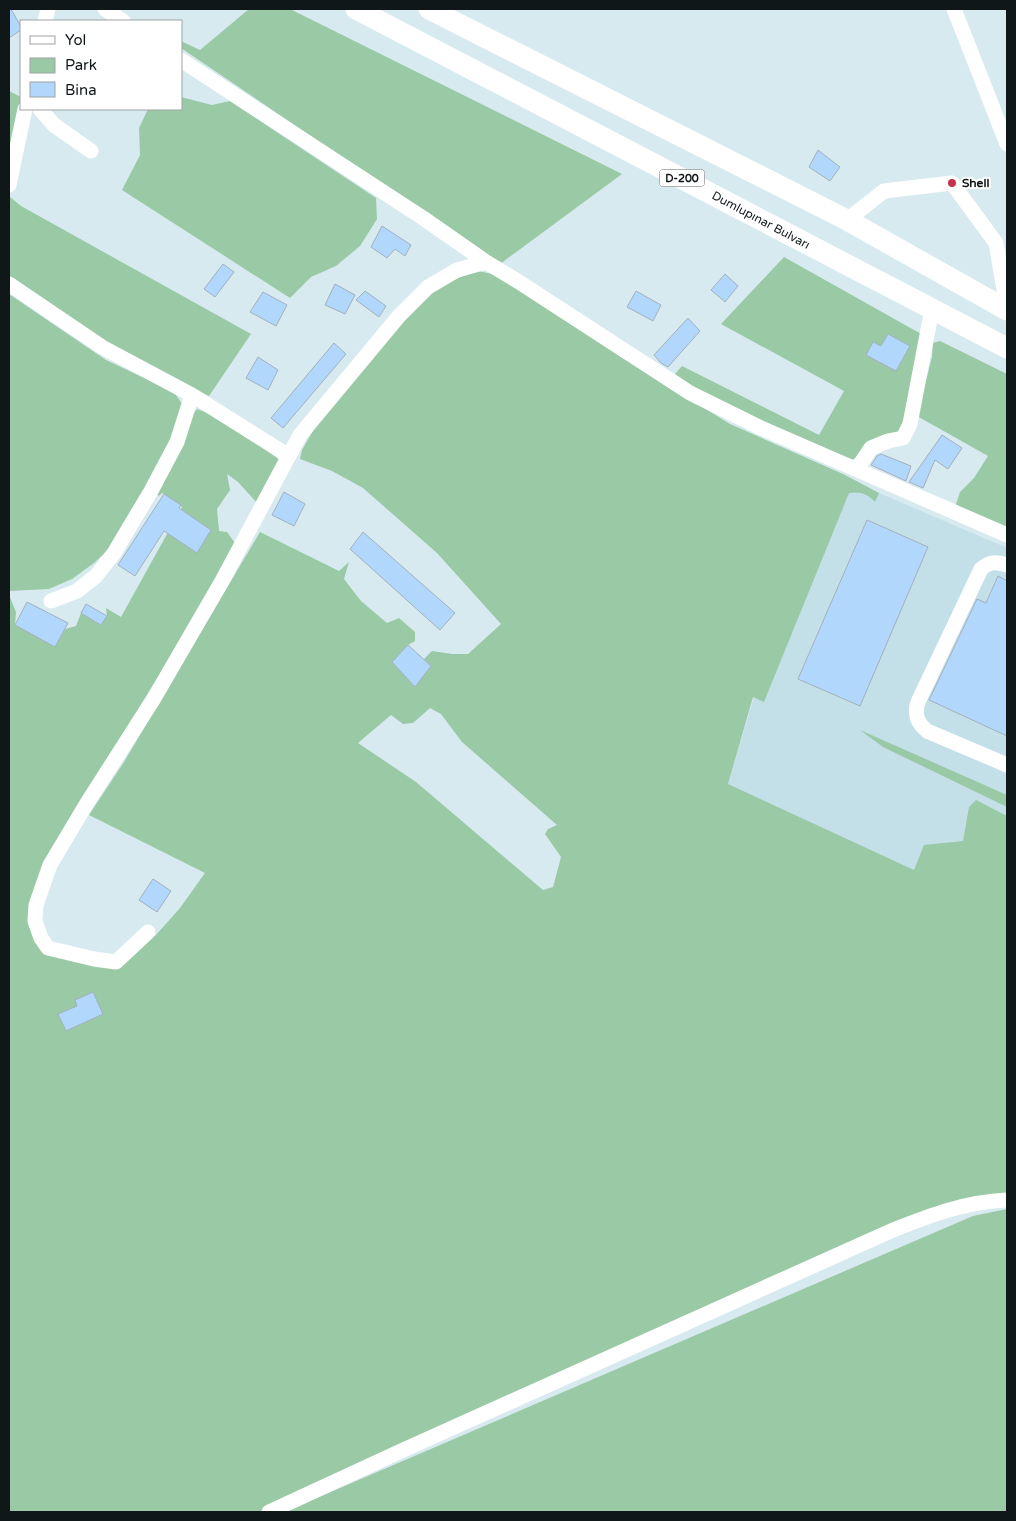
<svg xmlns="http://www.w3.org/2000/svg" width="1016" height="1521" viewBox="0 0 1016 1521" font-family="'Varela Round',sans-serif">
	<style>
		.built { fill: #c3dfe8 }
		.green { fill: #9ac9a6; fill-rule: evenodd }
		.building { fill: #b1d7fd; stroke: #a4b0bc }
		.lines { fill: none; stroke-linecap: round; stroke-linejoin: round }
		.minor { stroke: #fff; stroke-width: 15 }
		.highway { stroke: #fff; stroke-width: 21 }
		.poi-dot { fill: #c4334a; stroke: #fff; stroke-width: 2 }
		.labels { text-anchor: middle; stroke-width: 4; stroke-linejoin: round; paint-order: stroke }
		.shield { fill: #fff; stroke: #585d5e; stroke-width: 1 }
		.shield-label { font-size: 11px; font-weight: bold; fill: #101719 }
		.poi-label { font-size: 12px; font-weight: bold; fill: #101719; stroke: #fff; text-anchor: start }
		.street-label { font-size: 12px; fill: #101719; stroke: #fff }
	</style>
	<rect width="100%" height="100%" fill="#d7eaf0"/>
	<path class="built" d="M843,474l36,19 128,55v347l-75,36 -204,-147 26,-87z"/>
	<path class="green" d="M249,9h41l332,165 -122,90 -319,-216v-7l19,9z
		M9,91l12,6v7l-12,58z
		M181,97l31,8 18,-4 146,97 1,21 -17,27 -24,20 -25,11 -21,21 -168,-108 18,-35 -1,-27 9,-19h33z
		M10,197l11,9 230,128 -42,62 -89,-42 -111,-76z
		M784,257l139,78 -21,98 -54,29 -147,-70 -26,-18 7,-8 137,69 25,-44 -123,-67z
		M478,271l14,3 23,13 106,70 109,67 113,50 36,19 -4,9c-7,-8 -15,-11 -26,-9l-85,209 -11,-5 -25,87 186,86 10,-25 39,-4 6,-34 7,-7 31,16v379l-53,8 -485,212 -207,97h-253v-917l7,17 -1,13 40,21 10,-17 11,-3 5,-13 20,12 6,-9 -1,-8 15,9 61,-110 -18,-13 -2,-1 -3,3 -2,-2 34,-78 6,-7 24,9 10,7 46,33 5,5 -24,41 -20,-22 -11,-8 3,16 -13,19 2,22 8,1 8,11 -63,112 -84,134 -43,75 -9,79 93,15 27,-23 24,-27 25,-35 -116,-58 35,-53 136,-230 79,39 10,-9 -5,17 17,22 26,22 12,-5 16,14v9l-7,4 -16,17 23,24 16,-20 -7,-7 8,-8 20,3h16l33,-30 -64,-71 -74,-65 -31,-17 -32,-12 2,-9 12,-21 87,-106 34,-35 23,-10zM430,708l11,6 21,28 95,83 -9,4 -3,5 16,23 -8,30 -10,3 -127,-108 -58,-39 33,-28 12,9 10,-1z
		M9,294l97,66 68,32 8,12 -7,38 -63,104 -18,17 -22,16 -23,10 -40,2z
		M940,341l67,33v153l-43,-14 -8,-9 4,-12 14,-14 14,-22 -71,-40 15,-59 1,-14z
		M860,730l147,65v12l-124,-60z
		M1007,1209v303h-723l689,-296z"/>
	<path class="building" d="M9,9h2l10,18v3l-12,8z
		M818,150l22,17 -10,14 -21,-14z
		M382,226l29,19 -6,11 -10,-7 -8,9 -16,-11z
		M223,264l11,8 -19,25 -11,-8z
		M725,274l13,12 -13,16 -14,-12z
		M335,284l20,11 -10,19 -20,-9z
		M365,291l21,15 -7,11 -23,-17z
		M636,291l25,14 -8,16 -26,-14z
		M263,292l24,13 -11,21 -26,-14z
		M688,318l12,13 -32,36 -7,-4 -7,-8z
		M888,334l22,12 -14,25 -30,-16 7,-13 8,4z
		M334,343l12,11 -63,74 -12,-10z
		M258,357l20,13 -10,20 -22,-12z
		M942,435l20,13 -14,21 -13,-9 -12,28 -14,-6z
		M881,454l30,12 -5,15 -35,-16 6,-9z
		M284,492l21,12 -11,22 -22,-11z
		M164,494l17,11 -2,3 32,22 -14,23 -33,-22 -29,45 -17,-11z
		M867,520l61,27 -68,159 -62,-27z
		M363,532l92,81 -15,17 -90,-81z
		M998,576l9,5v155l-78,-36 48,-101 9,4z
		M27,602l41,21 -13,24 -40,-22z
		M86,604l21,12 -6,9 -20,-12z
		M408,645l23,21 -16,21 -23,-25z
		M153,879l18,12 -14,21 -18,-12z
		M93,992l10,22 -37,17 -8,-17 19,-8 -2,-6z"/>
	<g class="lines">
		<path class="minor" d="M105,9l18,12
			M954,9l53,135
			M45,21l3,-12
			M181,60l242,158 63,44 33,20 171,111 69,34 248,108
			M40,109l14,16 37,26
			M9,185l16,-76
			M847,220l37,-29 68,-8 44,60 11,64
			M9,284l93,63 90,48 97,61
			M857,469l14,-21 17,-7 15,-3 7,-14 22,-115
			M1007,565c-11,-3 -17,-4 -26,4l-63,133c-4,12 -1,21 9,29l80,34
			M51,601l26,-10 19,-15 18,-23 37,-62 26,-49 15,-47
			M148,932l-32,30 -22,-3 -46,-11 -7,-10 -6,-17 1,-16 14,-40 37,-62 66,-103 69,-119 78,-146 99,-119 29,-29 29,-17 29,-8
			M269,1512l132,-61 492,-221c38,-15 72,-28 114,-30"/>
		<path class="highway" d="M356,9l651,339
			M429,9l418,211 160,90"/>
	</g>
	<circle class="poi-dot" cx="952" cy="183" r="5"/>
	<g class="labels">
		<rect class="shield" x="659.5" y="169.5" width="45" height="17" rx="4"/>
		<g class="shield-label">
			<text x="682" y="182">D-200</text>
		</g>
		<g class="poi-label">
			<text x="962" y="187">Shell</text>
		</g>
		<g class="street-label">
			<text transform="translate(761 220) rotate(28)" y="4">Dumlupınar Bulvarı</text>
		</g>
	</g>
	<rect width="1016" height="1521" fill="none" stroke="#101719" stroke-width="20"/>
	<rect x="20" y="20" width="162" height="90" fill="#ffffff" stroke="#9fa2a3"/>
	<rect x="30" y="36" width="25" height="8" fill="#ffffff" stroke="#9fa2a3"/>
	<text x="65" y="45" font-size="15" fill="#101719">Yol</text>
	<rect x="30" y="58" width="25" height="15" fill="#9ac9a6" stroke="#9fa2a3"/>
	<text x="65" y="70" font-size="15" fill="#101719">Park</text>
	<rect x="30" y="82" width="25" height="15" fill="#b1d7fd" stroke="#9fa2a3"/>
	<text x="65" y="95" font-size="15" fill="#101719">Bina</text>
</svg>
